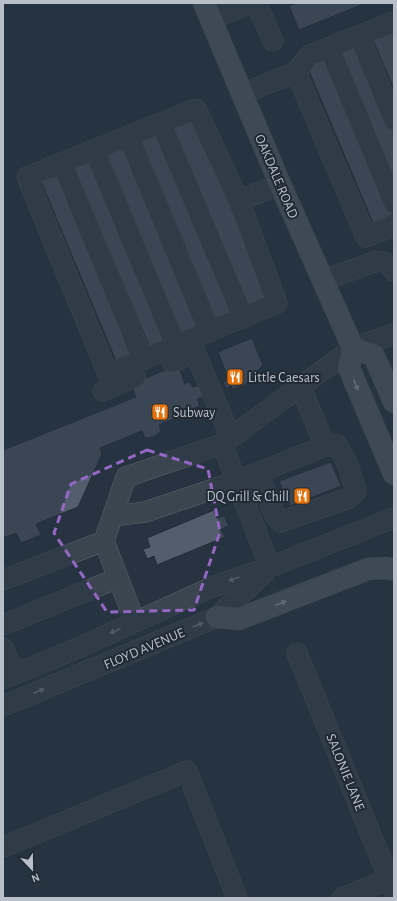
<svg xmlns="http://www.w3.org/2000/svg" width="397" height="901" viewBox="0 0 397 901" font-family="'Alegreya Sans',sans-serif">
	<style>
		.building { fill: #525e6d; stroke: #222c37 }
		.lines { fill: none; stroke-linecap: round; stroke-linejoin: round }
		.minor-casing { stroke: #59636d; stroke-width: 21 }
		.major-casing { stroke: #454e59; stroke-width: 23 }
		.minor { stroke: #3b4550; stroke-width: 20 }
		.major { stroke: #596470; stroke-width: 22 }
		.oneway { fill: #a5aeb8 }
		.oneway2 { fill: #808993 }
		.marked { fill: none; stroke: #9367c3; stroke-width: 3; stroke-dasharray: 8 5; stroke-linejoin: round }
		.labels { text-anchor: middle; stroke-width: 4; stroke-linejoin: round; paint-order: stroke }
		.street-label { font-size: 14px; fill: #b8c0ca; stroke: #202a35 }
		.poi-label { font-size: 14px; fill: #b8c0ca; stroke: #202a35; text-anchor: start }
	</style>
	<rect width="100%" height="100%" fill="#273340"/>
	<path class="building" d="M297,3h69l-67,27 -10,-24z
		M393,32l1,2v55l-21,-49z
		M360,45l34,81v54l-53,-127z
		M327,58l66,157 -20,8 -66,-157z
		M192,117l78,183 -22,9 -77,-183z
		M159,130l77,183 -20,8 -76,-183z
		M126,144l76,183 -20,8 -76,-183z
		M93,157l77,183 -20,8 -77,-183z
		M60,170l78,184 -21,9 -77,-184z
		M252,338l11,27 -17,19 -13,5 -2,-3 -5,2 -3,-6 6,-2 -11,-28z
		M178,365l7,19 5,-2 3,5 9,-3 5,12 -10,3 3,7 -22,9 1,2 -20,8 2,6 -7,6 -9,1 -3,-7 -42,17 2,6 -24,53 -42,17 5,11 -20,8 -5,-10 -13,5v-88l133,-53 -5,-13z
		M331,462l10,24 -51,20 -11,-25z
		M214,510l3,8 7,-2 5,10 -8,3 4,8 -68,28 -3,-9 -7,3 -4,-10 7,-2 -3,-9z"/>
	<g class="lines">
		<g class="minor-casing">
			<path id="minor" d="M256,3l17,38
				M211,19l40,-16
				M359,35l35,85
				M329,47l65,156
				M296,72l70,165 28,-11
				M242,94l54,-22 14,-17 84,-33
				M161,123l82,194
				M128,136l81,196
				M94,150l82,196
				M62,163l81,197
				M239,201l38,102 -169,71 -81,-197 169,-68 43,92 41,-17
				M323,280l54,-19 10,2 7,8
				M172,362l23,-10 36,86
				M103,391l32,-14
				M258,473l17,42 6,7 68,-24 7,-7 -9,-28 -10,-18 -12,1
				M113,516l32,-4 92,-31 88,-35 -25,-61
				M104,541l31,81
				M270,567l-48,-123 131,-96 41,-14
				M3,580l101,-39 22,-64 96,-33
				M3,625l115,-47
				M3,648l12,26
				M297,653l97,238
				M3,679l75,-31 134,-61 58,-20 124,-49
				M3,706l214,-89 49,-46
				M3,847l184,-76 50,127
				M342,898l47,-19"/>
		</g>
		<g class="major-casing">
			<path id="major" d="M204,3l76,181 73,164 -4,20 45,106
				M353,348l21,8 20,46
				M217,617l22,2 129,-50 19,-1 7,2"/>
		</g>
		<use href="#minor" class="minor"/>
		<use href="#major" class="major"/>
	</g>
	<defs><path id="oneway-solid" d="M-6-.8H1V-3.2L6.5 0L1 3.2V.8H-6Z"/></defs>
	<g class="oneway">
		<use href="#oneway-solid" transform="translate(356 385) rotate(68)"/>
		<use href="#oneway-solid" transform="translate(281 603) rotate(-21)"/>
	</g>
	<g class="oneway2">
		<use href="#oneway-solid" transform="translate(234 579) rotate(161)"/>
		<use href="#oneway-solid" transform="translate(198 625) rotate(-23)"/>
		<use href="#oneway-solid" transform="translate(115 631) rotate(155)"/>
		<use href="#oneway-solid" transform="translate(39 691) rotate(-23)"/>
	</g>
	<path d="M0 0H397V901H0ZM147,450l61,19 12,63 -26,78 -87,2 -53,-79 17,-49z" fill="#273340" fill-opacity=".55" fill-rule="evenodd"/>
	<path class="marked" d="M147,450l61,19 12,63 -26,78 -87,2 -53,-79 17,-49z"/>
	<defs>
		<g id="restaurant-square" transform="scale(0.9)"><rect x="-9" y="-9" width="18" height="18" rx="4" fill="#e8710a" stroke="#202a35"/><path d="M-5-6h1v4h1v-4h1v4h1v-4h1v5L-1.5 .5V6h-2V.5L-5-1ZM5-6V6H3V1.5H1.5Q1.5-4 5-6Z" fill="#fff"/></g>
	</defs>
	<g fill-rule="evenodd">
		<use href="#restaurant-square" x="235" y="377"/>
		<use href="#restaurant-square" x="160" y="412"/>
		<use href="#restaurant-square" x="302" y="496"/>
	</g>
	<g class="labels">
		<g class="street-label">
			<text transform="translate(277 176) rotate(67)" y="5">OAKDALE ROAD</text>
			<text transform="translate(144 648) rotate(-23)" y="5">FLOYD AVENUE</text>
			<text transform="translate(346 772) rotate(68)" y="5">SALONIE LANE</text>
		</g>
		<g class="poi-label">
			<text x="248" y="382">Little Caesars</text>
			<text x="173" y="417">Subway</text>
			<text x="289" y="501" text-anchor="end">DQ Grill &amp; Chill</text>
		</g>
	</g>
	<rect width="397" height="901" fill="none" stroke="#b8c0ca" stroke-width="8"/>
	<g transform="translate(32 869) rotate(158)" stroke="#202a35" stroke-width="3" paint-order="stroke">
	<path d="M0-3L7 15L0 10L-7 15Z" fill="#b8c0ca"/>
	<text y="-6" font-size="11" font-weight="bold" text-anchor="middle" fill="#b8c0ca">N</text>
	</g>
</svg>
